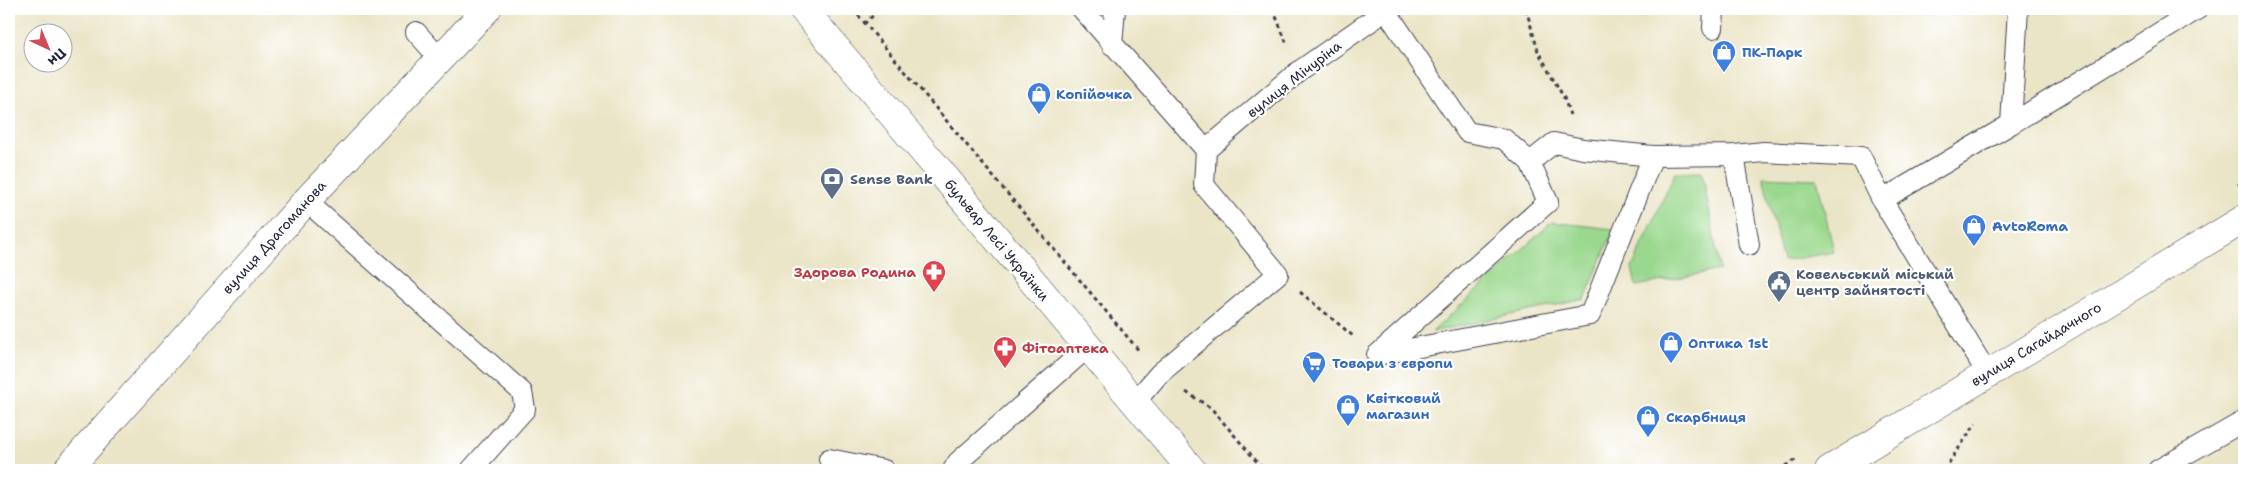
<svg xmlns="http://www.w3.org/2000/svg" width="2253" height="479" viewBox="0 0 2253 479" font-family="'Shantell Sans',sans-serif">
	<style>
		.green { fill: #9ad88d; stroke: #5e7d64 }
		.lines { fill: none; stroke-linecap: round; stroke-linejoin: round }
		.service-casing { stroke: #403f50; stroke-width: 22 }
		.minor-casing { stroke: #403f50; stroke-width: 29 }
		.tertiary-casing { stroke: #403f50; stroke-width: 29 }
		.secondary-casing { stroke: #403f50; stroke-width: 29 }
		.path { stroke: #403f50; stroke-width: 3; stroke-dasharray: 4 4; stroke-linecap: butt }
		.service { stroke: #fff; stroke-width: 20 }
		.minor { stroke: #fff; stroke-width: 28 }
		.tertiary { stroke: #fff; stroke-width: 28 }
		.secondary { stroke: #fff; stroke-width: 28 }
		.labels { text-anchor: middle; stroke-width: 4.5; stroke-linejoin: round; paint-order: stroke }
		.shop-label { font-size: 14px; font-weight: bold; fill: #366cbe; stroke: #fff; text-anchor: start }
		.street-label { font-size: 14px; fill: #22223b; stroke: #fff }
		.service-label { font-size: 14px; font-weight: bold; fill: #4e5e75; stroke: #fff; text-anchor: start }
		.health-label { font-size: 14px; font-weight: bold; fill: #be3a42; stroke: #fff; text-anchor: end }
	</style>
	<rect width="100%" height="100%" fill="#fff"/>
	<filter id="ink" filterUnits="userSpaceOnUse"><feTurbulence type="fractalNoise" baseFrequency=".02" numOctaves="2"/><feDisplacementMap in="SourceGraphic" scale="10" xChannelSelector="R" yChannelSelector="G"/><feConvolveMatrix kernelMatrix="1 2 1 2 8 2 1 2 1" color-interpolation-filters="sRGB"/></filter>
	<filter id="wash" filterUnits="userSpaceOnUse"><feTurbulence type="fractalNoise" baseFrequency=".0096" numOctaves="4" result="noise"/><feDisplacementMap in="SourceGraphic" scale="20" xChannelSelector="R" yChannelSelector="G"/><feGaussianBlur stdDeviation="1.12" result="paint"/><feColorMatrix in="noise" values="0 0 0 0 0 0 0 0 0 0 0 0 0 0 0 0 0 1.4 0 .05"/><feComposite in="paint" operator="in"/></filter>
	<g filter="url(#wash)">
		<rect width="100%" height="100%" fill="#ebe5c7"/>
		<path class="green" d="M1702,172l18,98 -84,16 -4,-18 43,-95z
			M1763,177l54,2 17,73 -51,9z
			M1552,222l62,7 -29,70 -153,33z"/>
	</g>
	<g filter="url(#ink)">
		<g class="lines">
			<g class="service-casing">
				<path id="service" d="M1082,9l124,141 -2,35 74,89 -119,100 -24,28
					M1385,9l82,123 37,7 26,23 24,-19 29,6 70,7 81,-1 30,-3 97,5 21,43 105,173
					M1713,28l1,-19
					M416,32l24,27
					M1112,45l3,-36
					M2011,124l187,-115
					M1206,150l92,-78 77,-54 7,-9
					M1734,155l15,90
					M1882,200l129,-76 7,-115
					M306,201l216,191 3,17 -54,61
					M1377,355l213,-40 63,-159
					M1377,355l171,-153 -18,-40
					M829,459l55,11
					M953,470l5,-8 130,-115
					M2158,470l86,-49"/>
			</g>
			<g class="minor-casing">
				<path id="minor" d="M67,470l239,-269 181,-192"/>
			</g>
			<g class="tertiary-casing">
				<path id="tertiary" d="M803,9l389,461"/>
			</g>
			<g class="secondary-casing">
				<path id="secondary" d="M1829,470l415,-251"/>
			</g>
			<path class="path" d="M853,9l287,343
				M1273,9l14,35
				M1526,9l12,42 26,47 6,17
				M864,24l16,-15
				M2238,185l6,-4
				M1300,292l53,44
				M1186,392l25,16 53,62
				M1778,470l19,-11
				M1944,470l32,-47"/>
			<use href="#service" class="service"/>
			<use href="#minor" class="minor"/>
			<use href="#tertiary" class="tertiary"/>
			<use href="#secondary" class="secondary"/>
		</g>
	</g>
	<defs>
		<g id="shop-pin" transform="scale(1.25)"><path d="M0 17L-7.5 6A9.5 9.5 0 1 1 7.5 6Z" fill="#3f7fe0" stroke="#fff"/><path d="M-5-2.5h2.3a2.7 3.5 0 0 1 5.4 0H5L5.5 6h-11ZM-1.5-2.5h3a1.5 2.3 0 0 0-3 0Z" fill="#fff"/></g>
		<g id="bank-pin" transform="scale(1.25)"><path d="M0 17L-7.5 6A9.5 9.5 0 1 1 7.5 6Z" fill="#5c6f8a" stroke="#fff"/><path d="M-6-4H6V4H-6ZM0-2.3a2.3 2.3 0 1 0 0 4.6a2.3 2.3 0 1 0 0-4.6Z" fill="#fff"/></g>
		<g id="pharmacy-pin" transform="scale(1.25)"><path d="M0 17L-7.5 6A9.5 9.5 0 1 1 7.5 6Z" fill="#e0444e" stroke="#fff"/><path d="M-2-6h4v4h4v4h-4v4h-4v-4h-4v-4h4Z" fill="#fff"/></g>
		<g id="civic-pin" transform="scale(1.25)"><path d="M0 17L-7.5 6A9.5 9.5 0 1 1 7.5 6Z" fill="#5c6f8a" stroke="#fff"/><path d="M-.6-6.5H3V-4.5H.6V-3L4-1V1h2V6H-6V1h2V-1L-.6-3ZM-1.2 2.5V6h2.4V2.5Z" fill="#fff"/></g>
		<g id="supermarket-pin" transform="scale(1.25)"><path d="M0 17L-7.5 6A9.5 9.5 0 1 1 7.5 6Z" fill="#3f7fe0" stroke="#fff"/><path d="M-6-5.5h2.5l.6 2H6L4.5 2H-2.5L-4.4-4H-6ZM-1.5 3.2a1.3 1.3 0 1 0 .1 0ZM3 3.2a1.3 1.3 0 1 0 .1 0Z" fill="#fff"/></g>
	</defs>
	<g fill-rule="evenodd">
		<use href="#shop-pin" x="1724" y="52"/>
		<use href="#shop-pin" x="1039" y="94"/>
		<use href="#bank-pin" x="832" y="179"/>
		<use href="#shop-pin" x="1974" y="226"/>
		<use href="#pharmacy-pin" x="934" y="272"/>
		<use href="#civic-pin" x="1779" y="282"/>
		<use href="#shop-pin" x="1671" y="343"/>
		<use href="#pharmacy-pin" x="1005" y="348"/>
		<use href="#supermarket-pin" x="1314" y="363"/>
		<use href="#shop-pin" x="1348" y="406"/>
		<use href="#shop-pin" x="1648" y="417"/>
	</g>
	<g class="labels">
		<g class="shop-label">
			<text x="1742" y="57">ПК-Парк</text>
			<text x="1056" y="99">Копійочка</text>
			<text x="1992" y="231">AvtoRoma</text>
			<text x="1688" y="348">Оптика 1st</text>
			<text x="1332" y="368">Товари з європи</text>
			<text x="1366" y="403">Квітковий<tspan x="1366" dy="16">магазин</tspan></text>
			<text x="1666" y="422">Скарбниця</text>
		</g>
		<g class="street-label">
			<text transform="translate(1294 79) rotate(-38)" y="5">вулиця Мічуріна</text>
			<text transform="translate(274 237) rotate(-48)" y="5">вулиця Драгоманова</text>
			<text transform="translate(997 240) rotate(50)" y="5">бульвар Лесі Українки</text>
			<text transform="translate(2036 344) rotate(-31)" y="5">вулиця Сагайдачного</text>
		</g>
		<g class="service-label">
			<text x="850" y="184">Sense Bank</text>
			<text x="1796" y="279">Ковельський міський<tspan x="1796" dy="16">центр зайнятості</tspan></text>
		</g>
		<g class="health-label">
			<text x="916" y="277">Здорова Родина</text>
			<text x="1022" y="353" text-anchor="start">Фітоаптека</text>
		</g>
	</g>
	<rect width="2253" height="479" fill="none" stroke="#fff" stroke-width="30"/>
	<g transform="translate(48 48) rotate(136)"><circle r="24" fill="#ffffff" stroke="#a7a7b1"/>
	<path d="M0-4L9 19L0 12L-9 19Z" fill="#d1495b"/>
	<text y="-8" font-size="14" font-weight="bold" text-anchor="middle" fill="#22223b">Пн</text>
	</g>
</svg>
